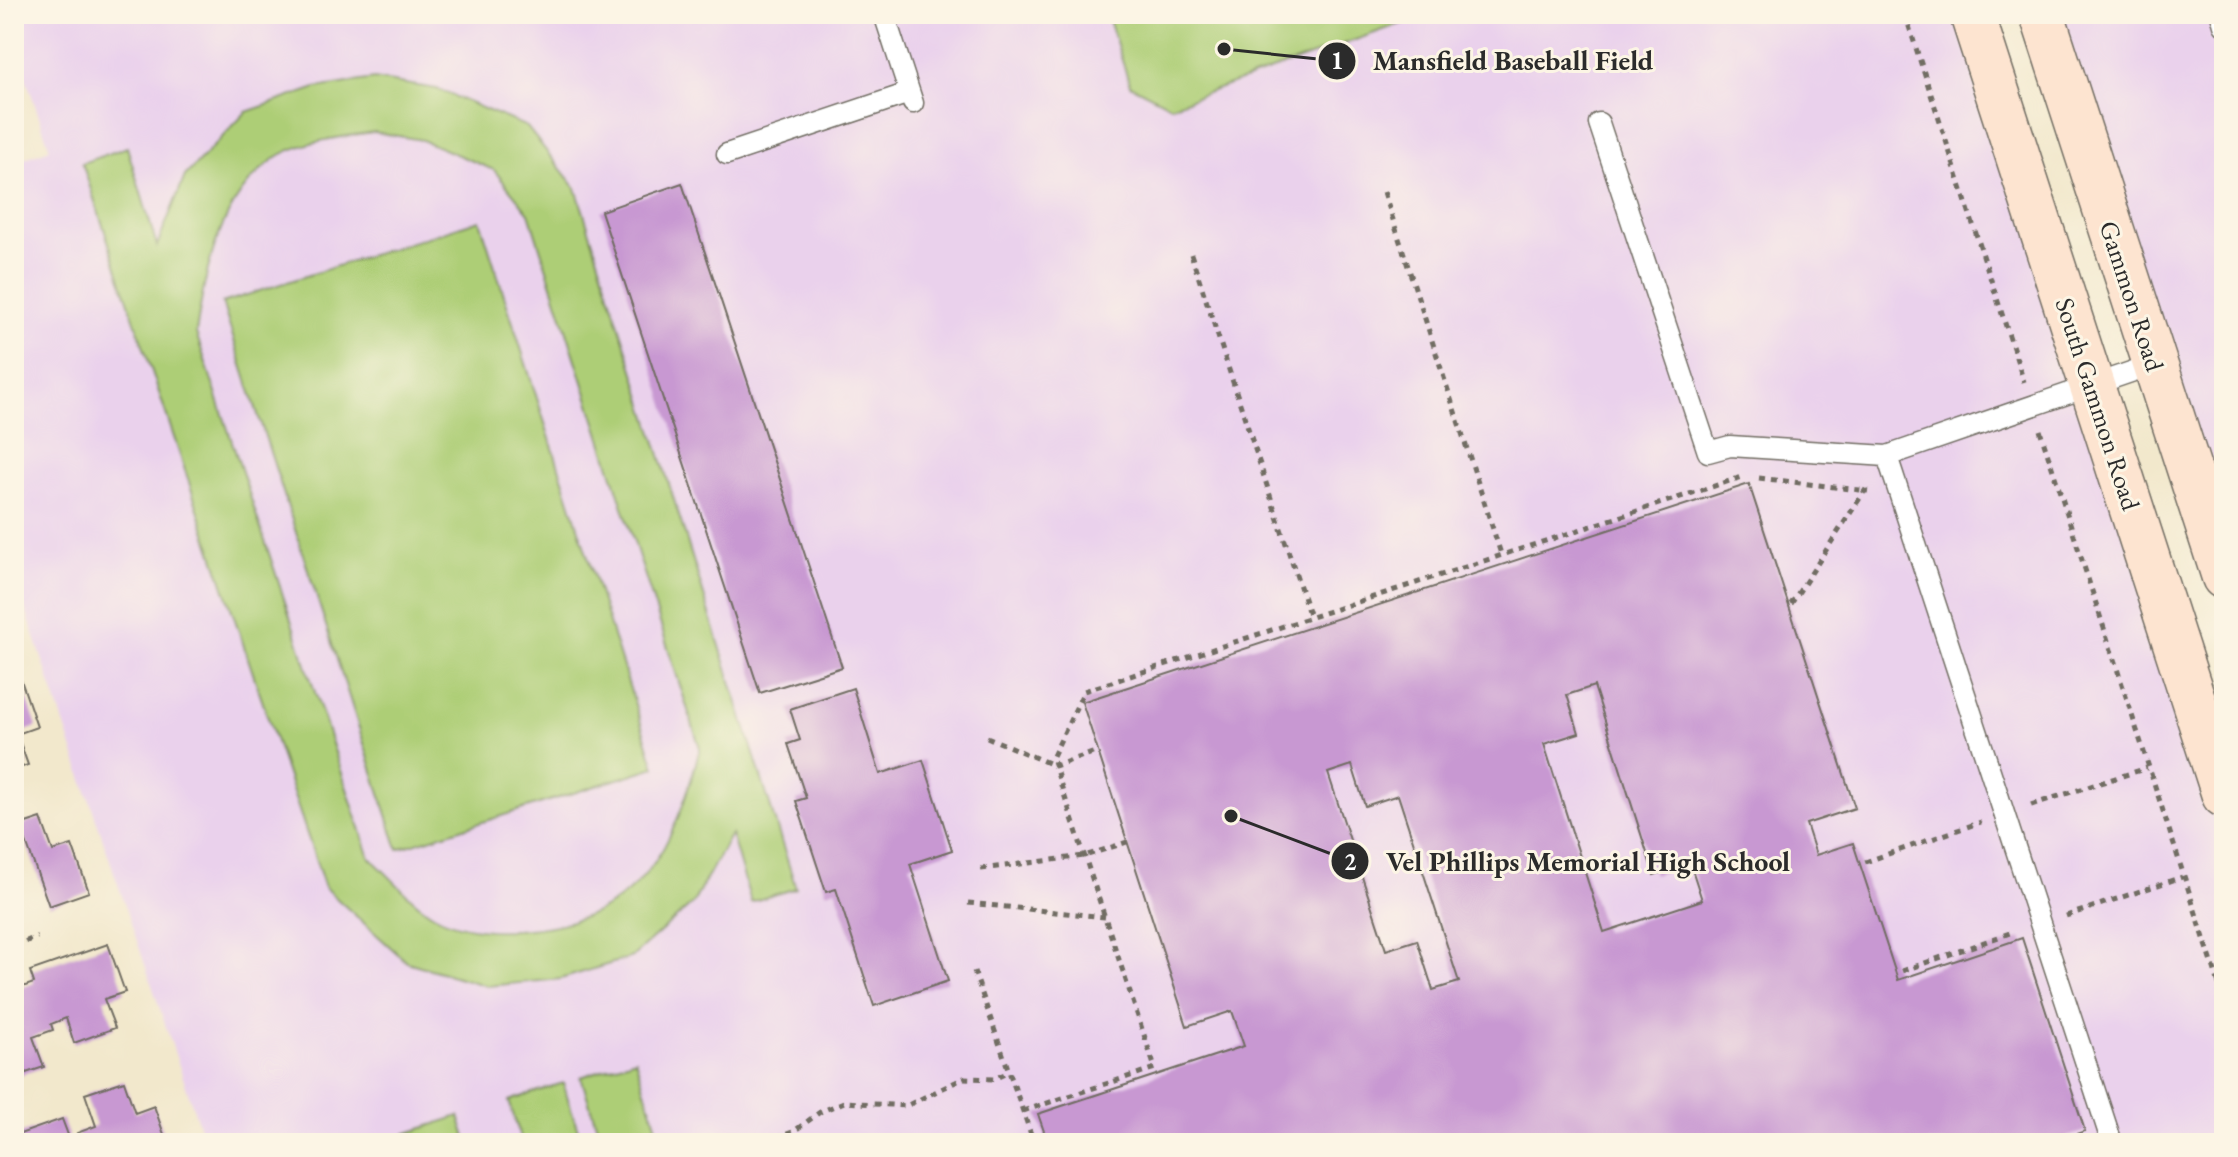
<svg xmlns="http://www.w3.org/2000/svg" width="2238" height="1157" viewBox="0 0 2238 1157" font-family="'EB Garamond',serif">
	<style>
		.built { fill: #ead1ec }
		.green { fill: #adce76; stroke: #6c7c50; stroke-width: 2; fill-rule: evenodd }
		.building { fill: #c898d2; fill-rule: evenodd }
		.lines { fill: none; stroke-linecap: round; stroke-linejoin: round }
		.service-casing { stroke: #716d63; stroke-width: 23 }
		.secondary-casing { stroke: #716d63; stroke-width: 47 }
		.path { stroke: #716d63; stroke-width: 5; stroke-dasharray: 6 6; stroke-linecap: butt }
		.service { stroke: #fff; stroke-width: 20 }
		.secondary { stroke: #fde4d0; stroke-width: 44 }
		.labels { text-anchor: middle; stroke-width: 6; stroke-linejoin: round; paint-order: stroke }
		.street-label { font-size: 26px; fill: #2b2b2b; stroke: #fcf5e5 }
		.leader { fill: none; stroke: #2b2b2b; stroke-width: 3 }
		.callout-dot { fill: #2b2b2b; stroke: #fcf5e5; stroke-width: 3 }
		.mark-label { font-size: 24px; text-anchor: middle; font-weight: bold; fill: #fff }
		.callout-label { font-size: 28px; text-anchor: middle; font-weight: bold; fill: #2b2b2b; stroke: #fcf5e5; stroke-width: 6; stroke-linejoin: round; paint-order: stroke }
	</style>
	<rect width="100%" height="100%" fill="#fcf5e5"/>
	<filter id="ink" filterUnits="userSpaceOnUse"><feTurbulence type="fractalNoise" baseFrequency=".0125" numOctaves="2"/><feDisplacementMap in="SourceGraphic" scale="16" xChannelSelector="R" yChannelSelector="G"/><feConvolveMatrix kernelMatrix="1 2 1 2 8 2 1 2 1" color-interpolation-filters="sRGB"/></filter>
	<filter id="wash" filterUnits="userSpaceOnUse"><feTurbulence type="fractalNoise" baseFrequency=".006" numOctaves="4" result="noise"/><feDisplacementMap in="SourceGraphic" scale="32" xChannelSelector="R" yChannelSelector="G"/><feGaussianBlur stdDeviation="1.8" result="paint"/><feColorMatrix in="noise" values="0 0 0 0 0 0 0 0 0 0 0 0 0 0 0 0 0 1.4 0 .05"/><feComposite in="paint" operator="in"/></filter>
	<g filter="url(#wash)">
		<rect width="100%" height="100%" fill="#f2e8cc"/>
		<path class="built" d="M14,14h1958l252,781v348h-2019l-191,-568v-413l36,-13 -36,-106z
			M2042,14h182v563z"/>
		<path class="green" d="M1107,14h321l-257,92 -41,-21z
			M374,79l63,10 90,38 49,61 220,700 -45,14 -20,-68 -38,69 -61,54 -71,22 -74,7 -80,-24 -82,-74 -243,-725 45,-16 30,99 28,-70 61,-64 70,-24zM374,132l48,8 72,30 35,43 171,535c-26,99 -57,171 -172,181 -31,3 -66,2 -94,-14 -23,-13 -44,-40 -64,-57l-174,-525c10,-65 22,-132 78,-174 23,-17 72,-23 100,-27z
			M480,220l175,547 -257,82 -176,-546z
			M635,1059l27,84h-60l-21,-66z
			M563,1083l19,60h-60l-13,-42z
			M459,1116l9,27h-60l-3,-9z"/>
		<g id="blocks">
			<path class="building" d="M682,183l160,484 -82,26 -159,-482z
				M1749,484l106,324 -49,16 10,31 37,-12 45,137 124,-42 63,193 -34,12h-1003l-10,-29 206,-68 -12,-35 -45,15 -105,-324zM1594,686l60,189 36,-12 12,37 -98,32 -60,-188 35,-11 -12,-38zM1352,765l13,41 33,-11 61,187 -26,8 -16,-50 -31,10 -58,-177z
				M21,680l16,47 -20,7 11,31 -14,5v-88z
				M853,688l27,86 43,-14 29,90 -42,14 38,117 -74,25 -38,-117 -10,3 -30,-91 10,-3 -18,-54 12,-4 -10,-31z
				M41,818l12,33 19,-6 17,47 -40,14 -29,-81z
				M108,944l17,48 -21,7 11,29 -41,15 -8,-25 -15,6 2,6 -20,7 11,30 -30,10v-87l20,-7 -4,-12z
				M124,1081l11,32 19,-7 13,37h-87l-3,-10 19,-7 -11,-32z
				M62,1119l9,24h-54l-3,-7z"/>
		</g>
	</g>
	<g filter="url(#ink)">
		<use href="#blocks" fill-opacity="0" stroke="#716d63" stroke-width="2"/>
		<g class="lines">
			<g class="service-casing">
				<path id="service" d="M884,14l29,89
					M2221,14l3,11
					M1599,123l109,329 22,-6 157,10
					M727,154l182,-61
					M2112,1143l-225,-687 267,-92"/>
			</g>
			<g class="secondary-casing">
				<path id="secondary" d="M1972,14l252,781
					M2042,14l182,563"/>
			</g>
			<path class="path" d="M1905,14l119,368
				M1384,192l117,362
				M1191,254l119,363
				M2040,430l184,570
				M1759,478l109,13
				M1791,604l75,-115
				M987,737l68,29 43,-15
				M2031,805l116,-37
				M1865,862l116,-40
				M981,869l104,-13 42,-14
				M968,903l137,14
				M2066,916l116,-39
				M14,946l23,-9
				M974,971l60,172
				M1902,971l111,-39
				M1023,1111l132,-43 -103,-310 32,-67 658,-214
				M764,1142l29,-10 27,-20 24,-10 62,4 58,-28 30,1 15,-7"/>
			<use href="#service" class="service"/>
			<use href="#secondary" class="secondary"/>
		</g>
	</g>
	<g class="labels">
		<g class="street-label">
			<text transform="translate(2132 296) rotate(72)" y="9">Gammon Road</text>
			<text transform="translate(2098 404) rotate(72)" y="9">South Gammon Road</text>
		</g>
	</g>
	<path class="leader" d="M1224 49L1337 61M1231 816L1350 861"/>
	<g class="callout-dot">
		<circle cx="1224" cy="49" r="8"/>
		<circle cx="1231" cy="816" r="8"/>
		<circle cx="1337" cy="61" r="20"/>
		<circle cx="1350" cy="861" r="20"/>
	</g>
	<g class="mark-label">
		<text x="1337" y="69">1</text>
		<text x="1350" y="870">2</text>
	</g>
	<g class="callout-label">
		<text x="1513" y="70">Mansfield Baseball Field</text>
		<text x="1588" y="871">Vel Phillips Memorial High School</text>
	</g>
	<rect width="2238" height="1157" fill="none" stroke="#fcf5e5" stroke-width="48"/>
</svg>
